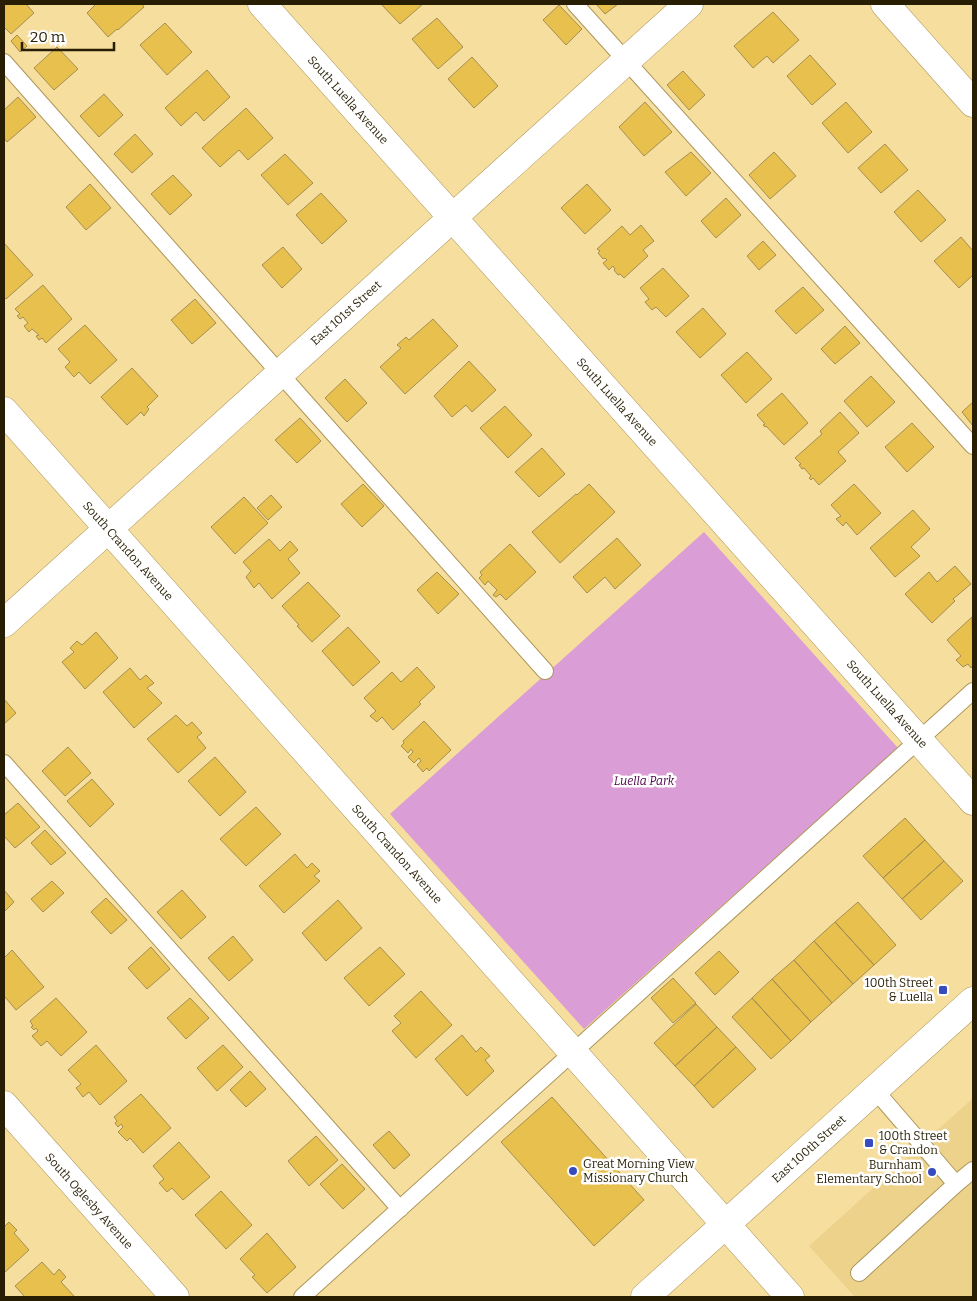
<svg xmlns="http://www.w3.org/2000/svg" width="977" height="1301" viewBox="0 0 977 1301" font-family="Bitter,serif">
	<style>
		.built { fill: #edd28c }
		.green { fill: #db9dd5 }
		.building { fill: #e8c04e; stroke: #a48e51 }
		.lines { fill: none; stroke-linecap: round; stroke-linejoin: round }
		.lane-casing { stroke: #ad9659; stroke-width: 18 }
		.street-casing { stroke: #ad9659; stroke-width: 29 }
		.secondary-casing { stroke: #ad9659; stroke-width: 29 }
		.lane { stroke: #fff; stroke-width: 16 }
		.street { stroke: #fff; stroke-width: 28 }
		.secondary { stroke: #fff; stroke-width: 28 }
		.poi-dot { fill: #364cbe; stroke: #fff; stroke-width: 2 }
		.labels { text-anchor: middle; stroke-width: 5; stroke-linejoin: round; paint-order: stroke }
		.street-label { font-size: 12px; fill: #271e04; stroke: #fff }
		.park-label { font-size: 12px; font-style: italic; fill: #4f024c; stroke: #fff }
		.poi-label { font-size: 12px; fill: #271e04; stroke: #fff; text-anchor: end }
	</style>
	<rect width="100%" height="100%" fill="#f6de9e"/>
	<path class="built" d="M973,1098v199h-118l-46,-51z"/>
	<path class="green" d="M704,532l194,216 -314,281 -194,-215z"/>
	<path class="building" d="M4,4h22l8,9 -23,21 -7,-7z
		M96,4h46l2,3 -26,23 -1,-1 -9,8 -21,-24z
		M381,4h42l-23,20z
		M596,4h22l-13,10z
		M559,5l23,24 -16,16 -23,-25z
		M773,12l26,28 -26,23 -6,-7 -14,12 -19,-22z
		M437,18l26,29 -25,22 -26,-30z
		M165,23l27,29 -25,23 -27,-30z
		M17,35l10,11 -7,6 -9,-11z
		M57,47l21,22 -24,21 -20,-22z
		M810,55l26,29 -24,21 -25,-29z
		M472,57l26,29 -24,22 -26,-29z
		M207,70l23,27 -26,24 -8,-9 -15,14 -16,-18z
		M683,71l22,24 -16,15 -22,-25z
		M104,94l19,21 -24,22 -19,-21z
		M18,97l18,20 -29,25 -3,-4v-28z
		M645,102l27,30 -28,24 -25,-29z
		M846,102l26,30 -24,21 -26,-30z
		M246,108l27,30 -25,22 -9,-10 -19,17 -18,-19z
		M135,134l18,20 -21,19 -18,-19z
		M885,144l23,26 -27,23 -23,-25z
		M691,152l20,21 -25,23 -21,-24z
		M774,152l22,24 -26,23 -21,-24z
		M285,154l28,29 -25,22 -27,-30z
		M173,175l19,20 -22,20 -19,-21z
		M90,184l21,24 -25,22 -20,-23z
		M587,184l24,26 -26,24 -24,-26z
		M918,190l28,30 -25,22 -27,-30z
		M321,193l26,28 -25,23 -26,-29z
		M726,198l15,17 -25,23 -15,-17z
		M641,225l13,16 -11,9 5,6 -24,22 -4,-4 -2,1 -4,-5 1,-1 -2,-3 -4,4 -6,-7 4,-3 -2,-2 -2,1 -5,-6 2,-2 -3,-2 25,-23 8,9z
		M961,237l12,14v24l-14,13 -25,-27z
		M763,241l13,14 -17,15 -12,-14z
		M4,243l29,32 -27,24 -2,-2z
		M283,247l19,22 -20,19 -20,-23z
		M663,268l26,28 -23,21 -10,-10 -4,3 -7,-8 4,-3 -9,-11z
		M43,285l29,34 -26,24 -4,-5 -3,2 -3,-4 3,-1 -7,-6 -3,3 -5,-6 4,-3 -5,-6 -3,2 -3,-3 3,-2 -5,-5z
		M803,287l21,23 -28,24 -21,-23z
		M195,299l21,24 -24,21 -21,-24z
		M703,308l23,26 -26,24 -24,-26z
		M433,319l25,27 -53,48 -25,-27 21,-19 -4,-3 9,-8 3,3z
		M85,325l32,35 -27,24 -11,-12 -5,5 -9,-10 5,-5 -12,-13z
		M845,326l15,17 -25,21 -14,-15z
		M747,352l25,27 -26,24 -25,-28z
		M469,361l27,29 -24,22 -6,-7 -14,12 -18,-21z
		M132,368l26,28 -11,11 2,2 -5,7 -3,-4 -14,13 -26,-28z
		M871,376l24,26 -28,25 -23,-26z
		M345,379l22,24 -20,19 -22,-24z
		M782,393l26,30 -24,22 -18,-19 -1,1 -2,-2 2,-1 -8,-9z
		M973,402v24l-11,-14z
		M505,406l27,29 -24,23 -28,-30z
		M840,412l19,21 -21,19 8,9 -27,24 -6,-7 -2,2 -2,-2 2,-2 -7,-8 -2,1 -3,-4 2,-1 -6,-6 27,-24 -2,-3z
		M300,418l21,23 -24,22 -22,-23z
		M912,423l22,24 -27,25 -22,-25z
		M542,448l23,26 -26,23 -24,-25z
		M363,484l21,22 -22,21 -21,-23z
		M589,484l26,28 -55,51 -28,-31 44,-38 1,1z
		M854,484l27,29 -24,22 -11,-13 -3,4 -7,-7 5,-3 -10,-11z
		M271,495l11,12 -14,13 -11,-12z
		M244,497l24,26 -33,31 -24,-27z
		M913,510l17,19 -19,18 9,9 -25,21 -25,-29z
		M617,538l24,27 -26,24 -10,-12 -18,16 -14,-16z
		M269,539l11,12 10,-10 8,9 -10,9 12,14 -28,26 -13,-16 -5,5 -8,-11 5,-6 -8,-9z
		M510,544l26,28 -30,28 -6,-6 -4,3 -3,-2 4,-5 -9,-9 -3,4 -6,-7 3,-3 -2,-3z
		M955,566l16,18 -18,15 2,2 -23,22 -27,-29 24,-22 8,10z
		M437,572l22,22 -21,20 -21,-24z
		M308,582l32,34 -28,26 -15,-16 2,-1 -17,-19z
		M972,617l1,48 -2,3 -3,-4 -5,3 -7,-7 5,-4 -14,-16z
		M348,627l32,35 -27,24 -31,-35z
		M96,632l22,26 -33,31 -23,-27 12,-10 -4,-4 7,-7 5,4z
		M417,667l18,20 -16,15 2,2 -28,26 -11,-13 -5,5 -7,-6 6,-5 -12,-13 28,-26 9,10z
		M130,668l10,12 6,-5 8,8 -7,5 15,15 -28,25 -31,-36z
		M4,699l12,14 -12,11z
		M176,715l11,11 5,-4 10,11 -5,4 9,11 -28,25 -31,-34z
		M424,721l27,29 -22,21 -2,-3 -4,4 -6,-7 4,-4 -2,-3 -5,5 -6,-6 5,-5 -2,-3 -3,4 -7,-7 3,-3 -1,-2z
		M68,747l23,26 -26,23 -23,-25z
		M215,757l31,35 -26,24 -32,-35z
		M92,779l22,25 -24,23 -23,-26z
		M18,803l22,24 -25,21 -11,-12v-21z
		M256,807l25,27 -35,32 -26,-27z
		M905,818l20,22 -42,38 -20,-22z
		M45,830l21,23 -15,12 -20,-22z
		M925,840l19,21 -42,38 -19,-21z
		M295,854l12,14 5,-5 8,8 -6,5 6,5 -36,32 -25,-27z
		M944,861l19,20 -42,39 -19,-21z
		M52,881l12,12 -21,19 -12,-13z
		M4,890l10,12 -10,10z
		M182,890l24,27 -25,22 -24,-27z
		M106,898l21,22 -16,14 -20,-22z
		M338,900l24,28 -36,33 -24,-28z
		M858,902l38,43 -22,20 -39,-43z
		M835,922l39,43 -21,19 -39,-43z
		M233,936l20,24 -24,21 -21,-23z
		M814,941l39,43 -21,19 -38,-43z
		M151,947l19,22 -23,20 -19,-21z
		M380,947l25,27 -36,32 -25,-28z
		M12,950l32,37 -28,23 -11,-13 -1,1v-40z
		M719,951l20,21 -24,23 -20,-22z
		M794,960l38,43 -21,19 -39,-43z
		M673,978l23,25 -23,20 -22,-25z
		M772,979l39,43 -20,19 -39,-43z
		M421,991l31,34 -36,33 -24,-27 9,-8 -7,-7z
		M56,998l31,34 -26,24 -14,-15 -6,5 -9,-10 6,-5 -2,-3 -2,2 -3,-3 2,-1 -3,-5z
		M190,998l19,20 -23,21 -19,-21z
		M752,998l39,43 -20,18 -39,-42z
		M696,1004l21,23 -42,39 -21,-23z
		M717,1027l19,20 -42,39 -19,-20z
		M462,1035l14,17 5,-5 9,9 -5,4 9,11 -27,25 -32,-37z
		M96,1045l31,36 -27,24 -11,-13 -6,5 -7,-9 5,-4 -13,-14z
		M223,1045l20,22 -26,24 -20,-23z
		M736,1047l20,22 -43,39 -19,-22z
		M250,1071l16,18 -20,18 -16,-17z
		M141,1094l30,34 -28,25 -13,-15 -3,3 -9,-9 5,-5 -2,-3 -3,3 -3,-4 2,-2 -3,-4z
		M552,1097l92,103 -50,46 -93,-104z
		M389,1131l21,24 -16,14 -21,-24z
		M316,1136l22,24 -29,26 -21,-25z
		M179,1142l31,35 -27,23 -11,-12 -5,4 -8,-9 5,-4 -11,-13z
		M342,1164l23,25 -22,20 -23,-25z
		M221,1191l31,34 -26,24 -31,-34z
		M9,1222l8,8 -3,3 15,17 -25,23v-48l1,1z
		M267,1233l29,34 -29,26 -15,-16 3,-2 -15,-16z
		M42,1262l12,13 5,-6 7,8 -5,5 13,14 -1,1h-48l-10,-11z"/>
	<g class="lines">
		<g class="lane-casing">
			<path id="lane" d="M575,4l398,442
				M4,62l303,342 238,267
				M4,763l396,446
				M875,1090l81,94 17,-14
				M859,1273l97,-89
				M302,1297l671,-606"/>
		</g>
		<g class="street-casing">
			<path id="street" d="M262,4l711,797
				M885,4l88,99
				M4,411l786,886
				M4,623l685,-619
				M4,1105l171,192"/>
		</g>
		<g class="secondary-casing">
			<path id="secondary" d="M645,1297l328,-296"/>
		</g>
		<use href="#lane" class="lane"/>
		<use href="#street" class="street"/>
		<use href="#secondary" class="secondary"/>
	</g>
	<g class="poi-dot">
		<rect x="938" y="985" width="10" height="10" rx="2.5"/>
		<rect x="864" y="1138" width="10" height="10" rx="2.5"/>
		<circle cx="573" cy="1171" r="5"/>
		<circle cx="932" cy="1172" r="5"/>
	</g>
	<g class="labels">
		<g class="street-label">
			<text transform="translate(348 100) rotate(48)" y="4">South Luella Avenue</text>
			<text transform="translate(346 313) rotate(-42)" y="4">East 101st Street</text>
			<text transform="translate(617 402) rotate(48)" y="4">South Luella Avenue</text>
			<text transform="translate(128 551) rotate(48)" y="4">South Crandon Avenue</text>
			<text transform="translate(887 704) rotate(48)" y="4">South Luella Avenue</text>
			<text transform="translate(397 854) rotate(48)" y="4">South Crandon Avenue</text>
			<text transform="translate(809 1149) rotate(-42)" y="4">East 100th Street</text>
			<text transform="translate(89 1201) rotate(48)" y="4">South Oglesby Avenue</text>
		</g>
		<g class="park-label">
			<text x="644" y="785">Luella Park</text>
		</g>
		<g class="poi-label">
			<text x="933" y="987">100th Street<tspan x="933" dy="14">&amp; Luella</tspan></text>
			<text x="879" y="1140" text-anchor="start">100th Street<tspan x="879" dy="14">&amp; Crandon</tspan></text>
			<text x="583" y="1168" text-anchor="start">Great Morning View<tspan x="583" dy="14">Missionary Church</tspan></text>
			<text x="922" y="1169">Burnham<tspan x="922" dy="14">Elementary School</tspan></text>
		</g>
	</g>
	<rect width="977" height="1301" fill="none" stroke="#271e04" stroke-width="10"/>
	<path d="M22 42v8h92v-8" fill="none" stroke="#271e04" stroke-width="2.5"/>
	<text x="30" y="42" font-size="15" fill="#271e04" stroke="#ffffff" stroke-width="4" paint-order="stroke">20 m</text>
</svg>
